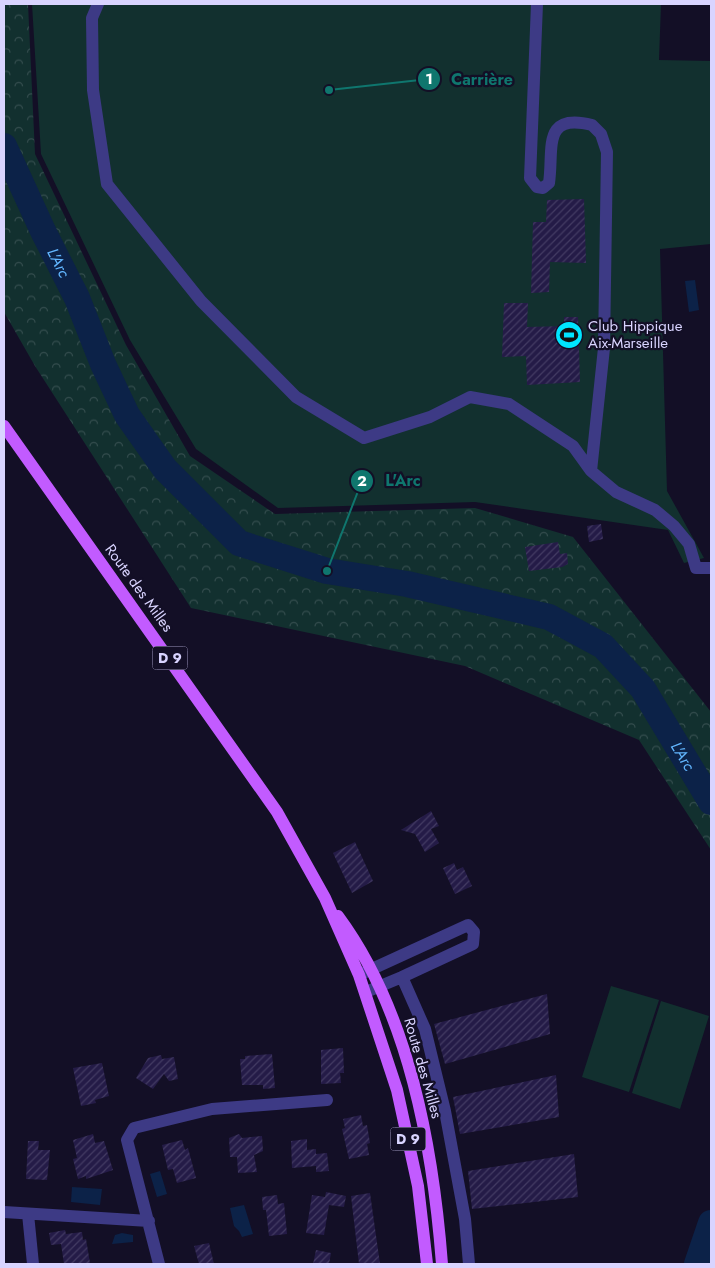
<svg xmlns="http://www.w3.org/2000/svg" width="715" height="1268" viewBox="0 0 715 1268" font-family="Jost,sans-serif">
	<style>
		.forest { fill: url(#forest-crowns) }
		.park { fill: #12302f }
		.water { fill: #0c2248 }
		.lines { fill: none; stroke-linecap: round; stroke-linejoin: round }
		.river { stroke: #0c2248; stroke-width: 26 }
		.building { fill: url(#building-hatch) }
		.minor { stroke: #3d3a85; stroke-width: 12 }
		.major { stroke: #c25bff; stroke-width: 12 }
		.labels { text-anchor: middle; stroke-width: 4.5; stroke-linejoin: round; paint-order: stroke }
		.shield { fill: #130f26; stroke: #9e99be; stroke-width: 1 }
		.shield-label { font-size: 14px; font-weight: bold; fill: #d9d4ff }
		.poi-label { font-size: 15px; fill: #d9d4ff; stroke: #130f26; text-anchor: start }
		.street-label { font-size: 15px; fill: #d9d4ff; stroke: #130f26 }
		.water-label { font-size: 16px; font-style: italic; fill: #62b6ff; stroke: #130f26 }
		.leader { fill: none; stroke: #0f766e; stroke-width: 2 }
		.callout-dot { fill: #0f766e; stroke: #130f26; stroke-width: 2 }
		.mark-label { font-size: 15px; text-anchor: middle; font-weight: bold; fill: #fff }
		.callout-label { font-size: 16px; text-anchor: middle; font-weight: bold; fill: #0f766e; stroke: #130f26; stroke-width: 4.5; stroke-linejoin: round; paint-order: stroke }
	</style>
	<defs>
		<pattern id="forest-crowns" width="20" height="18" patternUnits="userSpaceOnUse" patternTransform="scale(1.25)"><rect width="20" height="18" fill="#12302f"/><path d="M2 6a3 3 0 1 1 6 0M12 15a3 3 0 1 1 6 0" fill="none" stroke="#344d4e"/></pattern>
		<pattern id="building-hatch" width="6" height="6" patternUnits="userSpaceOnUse" patternTransform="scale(1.25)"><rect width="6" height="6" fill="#241b47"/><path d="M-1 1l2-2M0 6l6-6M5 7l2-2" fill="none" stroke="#433b63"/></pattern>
	</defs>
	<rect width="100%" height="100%" fill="#130f26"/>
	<path class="forest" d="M4,4h24l7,150 91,191 64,111 85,58 200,-6 98,29 138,175v138l-72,-110 -174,-74 -274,-58 -156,-242 -31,-54z"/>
	<path class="park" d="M32,4h629l-2,56 52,1v183l-51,5 7,242 37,67 -20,5 -16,-33 -193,-28 -197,6 -82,-59 -66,-109 -89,-186z
		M611,986l48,14 -30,92 -47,-15z
		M661,1001l48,15 -29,93 -48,-16z"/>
	<path class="water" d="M695,280l4,30 -10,2 -4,-31z
		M160,1171l7,23 -10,3 -7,-23z
		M72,1187l30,2 -2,16 -29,-3z
		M244,1205l9,29 -11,3 -3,-6 -5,-5 -4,-18z
		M122,1233l11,2v7l-21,2 3,-9z"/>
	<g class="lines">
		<g class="river">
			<path id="s1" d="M4,146l39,85 34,67 26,66 24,51 38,54 74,74 88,28 80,13 142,33 54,29 40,43 68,113"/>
			<path d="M697,1264l14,-41"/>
		</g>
	</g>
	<path class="building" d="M584,199l2,64 -36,-1 -1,30 -18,1 2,-71h13l1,-22z
		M504,303h24l-1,24 37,-1v-9h14l2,65 -53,3 -1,-29 -24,1z
		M601,524l2,15 -14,3 -2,-16z
		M558,542l2,12 7,-1 1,11 -6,3 -33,4 -4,-24z
		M431,811l8,15 -8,3 8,14 -14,9 -10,-18 -14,-4z
		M355,842l18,39 -21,12 -19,-40z
		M454,863l3,7 6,-3 9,19 -17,8 -12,-26z
		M547,994l3,40 -105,30 -11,-40z
		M343,1048l1,25h-4l1,10 -20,1v-34z
		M272,1054l3,34 -12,1v-4h-21l-2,-26h5v-3z
		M161,1055l1,4 12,-2 4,22 -9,2 -5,-7 -11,15 -17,-11 12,-20z
		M102,1063l7,33 -14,4 1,3 -15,3 -8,-38z
		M556,1075l3,42 -99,17 -7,-37z
		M361,1115l2,11 4,-1 3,18 -3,1 2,11 -20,4 -7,-30 3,-1 -2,-9z
		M93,1134l2,9 9,-2 9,29 -27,9v-3l-8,3 -5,-20 4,-1 -4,-18z
		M239,1134l3,4 20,-2 1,15 -9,4 3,17 -19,1 -1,-16h-7l-1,-19z
		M307,1139v11l9,-1v5l11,-1 2,18 -13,1v-6l-24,2 -1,-27z
		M182,1140l3,10 3,-2 8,30 -19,5 -4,-14 -5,1 -6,-25z
		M28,1141h11l-1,9h12l-3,30 -21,-1z
		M574,1154l4,43 -106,12 -4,-38z
		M326,1192l20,4 -2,11 -15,-2 -5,30 -18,-2 6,-38 13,2z
		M370,1193l10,71h-21l-8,-68z
		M277,1195l1,9 6,-1 3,31 -18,2 -3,-26h-3l-1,-13z
		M65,1230l1,4 16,-2 1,8 3,-1 4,24 -26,1 -3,-20 -10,1 -2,-12z
		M209,1243l5,21h-15l-5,-18z
		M316,1250l15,3 -2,11h-16z"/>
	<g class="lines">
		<path class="minor" d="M98,4l-6,14 1,72 14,94 94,117 95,96 68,41 66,-21 40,-20 39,7 64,42 18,25
			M537,4l-7,174 7,9 6,1 6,-5c5,-33 -8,-71 43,-58l9,9 6,18 -3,196 -13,123 25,21 39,18 19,16 15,18 7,24h15
			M361,974l107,-49 6,7 -1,12 -71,33 23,52 20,82 20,108 4,45
			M366,992l36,-15
			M4,1212l145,9
			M28,1214l5,50
			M159,1264l-32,-124 7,-12 78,-19 115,-9"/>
		<path class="major" d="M4,426l273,386 48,86 34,77 38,115 21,96 9,78
			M338,916c71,96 95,231 104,348"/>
	</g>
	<defs>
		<g id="stadium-disc" transform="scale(1.4375)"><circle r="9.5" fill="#00e5ff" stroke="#130f26"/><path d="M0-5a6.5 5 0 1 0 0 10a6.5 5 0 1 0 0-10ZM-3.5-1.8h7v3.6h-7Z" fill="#111"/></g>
	</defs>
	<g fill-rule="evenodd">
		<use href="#stadium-disc" x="569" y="335"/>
	</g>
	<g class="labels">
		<g class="shield">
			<rect x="152.5" y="646.5" width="35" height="23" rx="4"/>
			<rect x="390.5" y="1127.5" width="35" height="23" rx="4"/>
		</g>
		<g class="shield-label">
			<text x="170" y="663">D 9</text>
			<text x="408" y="1144">D 9</text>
		</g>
		<g class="poi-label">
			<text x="588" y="331">Club Hippique<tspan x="588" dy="17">Aix-Marseille</tspan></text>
		</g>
		<g class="street-label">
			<text transform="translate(139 588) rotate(54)" y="5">Route des Milles</text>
			<text transform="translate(423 1068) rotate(74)" y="5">Route des Milles</text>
		</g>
		<g class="water-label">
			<text dy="6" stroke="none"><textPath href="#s1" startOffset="129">L'Arc</textPath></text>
			<text dy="6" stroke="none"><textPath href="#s1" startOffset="984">L'Arc</textPath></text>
		</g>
	</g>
	<path class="leader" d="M329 90L429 79M327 571L362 481"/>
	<g class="callout-dot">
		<circle cx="329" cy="90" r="5"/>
		<circle cx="327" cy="571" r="5"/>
		<circle cx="429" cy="79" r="12"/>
		<circle cx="362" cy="481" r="12"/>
	</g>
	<g class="mark-label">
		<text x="429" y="84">1</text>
		<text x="362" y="486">2</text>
	</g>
	<g class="callout-label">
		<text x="482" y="85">Carrière</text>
		<text x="403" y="486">L'Arc</text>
	</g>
	<rect width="715" height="1268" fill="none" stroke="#d9d4ff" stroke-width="10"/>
</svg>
